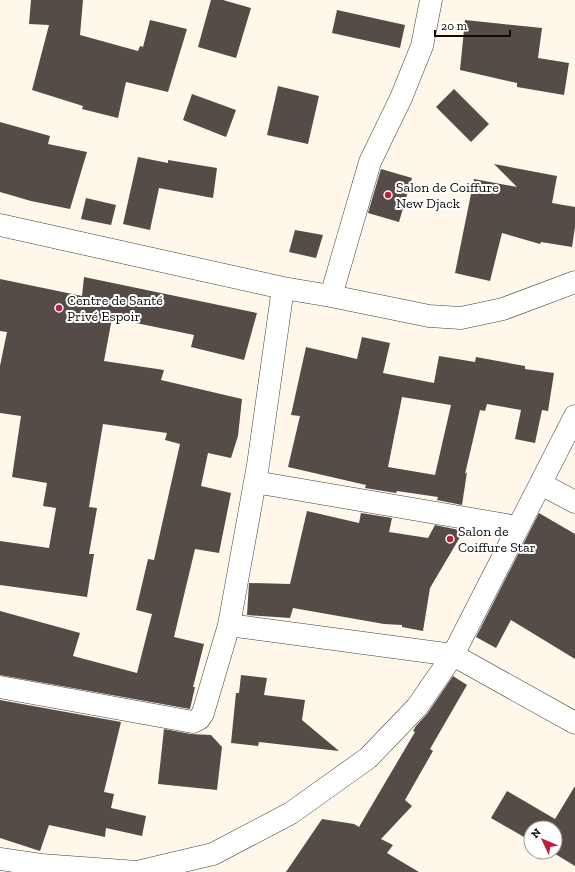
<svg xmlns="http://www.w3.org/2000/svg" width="575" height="872" viewBox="0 0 575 872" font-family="'Zilla Slab',serif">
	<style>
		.building { fill: #554b47; fill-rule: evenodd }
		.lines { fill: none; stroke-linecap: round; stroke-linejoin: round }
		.street-casing { stroke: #3f3f3f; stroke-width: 23 }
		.street { stroke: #fff; stroke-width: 22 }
		.poi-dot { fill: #c31c3a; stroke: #fff; stroke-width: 1.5 }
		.labels { text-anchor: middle; stroke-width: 4; stroke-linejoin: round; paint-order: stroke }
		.poi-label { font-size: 14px; fill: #0c0c0c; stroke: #fff; text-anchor: start }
	</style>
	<rect width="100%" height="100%" fill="#fff8ea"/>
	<path class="building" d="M31,0h52l-3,35 58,16 2,-5 3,1 7,-27 37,9 -19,63 -42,-10 -8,36 -36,-9 1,-3 -51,-16 17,-65 -20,-1z
		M211,0h12l28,8 -15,50 -38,-11z
		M337,10l68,15 -5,23 -68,-15z
		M465,20l77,8 -4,30 31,5 -5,32 -47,-8v-4l-57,-13z
		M278,86l41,10 -11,48 -41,-9z
		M454,89l35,35 -18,18 -35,-35z
		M192,94l44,16 -10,27 -43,-17z
		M0,122l50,14 -2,8 39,8 -17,57 -39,-8 -31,-9z
		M138,157l30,6v-3l49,8 -4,30 -54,-10 -9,42 -27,-6z
		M494,164l63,12 -5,27 23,4v20l-3,20 -31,-5 -1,2 -38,-11 -12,48 -35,-8 19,-94 43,8z
		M381,169l31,9 -13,44 -31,-9z
		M86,198l30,7 -5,20 -30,-6z
		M295,230l28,5 -7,23 -27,-6z
		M84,277l173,36 -13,47 -53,-13 3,-12 -82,-17 -8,43 60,9 -3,10 81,19 -4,37 -7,22 -23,-5 -7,33 30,7 -12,60 -24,-4 -21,88 30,7 -11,43h2l-5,22 -190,-34v-64l80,22 -7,23 64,17 15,-59 -16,-4 12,-51 6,1 26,-116 -15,-4 2,-7 -64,-9 -14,83 8,1 -8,46h5l-7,43 -87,-12v-44l49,7 7,-40 -13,-2 4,-23 -35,-6 9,-61 -21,-3v-47l7,-34 -7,-1v-52l82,17z
		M362,337l28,6 -7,30 51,10 5,-27 36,6 1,-5 49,9v3l29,4 -6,38 -6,-1 -7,33 -20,-4 6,-29 -34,-6 -2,7 -5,-1 -15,64 2,-2 -5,33 -25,-5 1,-3 -41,-6 -1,2 -31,-5 1,-3 -78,-18 12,-51 -9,-1 15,-68 51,12zM402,397l49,8 -16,70 -47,-8z
		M307,511l52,12 2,-10 31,5 -3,14 39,6 7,-13 24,5 4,2 -33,56 -7,43 -21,-4v-2l-18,-1 -91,-16 -3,10 -43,-3 2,-32 41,1z
		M539,513l36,21v125l-64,-39 -15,28 -20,-11z
		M241,675l26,3 -3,17 41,5 -3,20 37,31 -80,-9 -1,4 -27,-3 5,-50h3z
		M453,676l14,9 -37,64 3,2 -28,49 7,6 -31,33 12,6 -6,8 32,19h-133l36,-53 32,5 5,3 56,-95 -2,-1 3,-5 11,-12z
		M0,700l121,22 -17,70 10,2 -3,14 35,8 -4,20 -36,-8 -1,9 -56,-12 -9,26 -40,-13z
		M164,729l27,5 20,1 11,12 -5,43 -59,-6z
		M575,786v80l-23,-14h3v-24h-24v13l-40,-23 16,-27 48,28z"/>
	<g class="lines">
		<g class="street-casing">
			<path id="street" d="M0,225l283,63 48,8 98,20 32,2 42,-9 72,-27
				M331,296l39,-134 31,-64 21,-52 9,-46
				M255,482l263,45
				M541,484l34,18
				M229,625l224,30 122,68
				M0,687l193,35 6,-3 4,-6 26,-88 29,-160 25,-177
				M0,859l41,6 96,7
				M137,872l76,-18 78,-41 77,-55 49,-51 36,-52 122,-239"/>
		</g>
		<use href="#street" class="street"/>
	</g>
	<g class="poi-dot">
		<circle cx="388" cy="195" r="4"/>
		<circle cx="59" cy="308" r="4"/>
		<circle cx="450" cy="539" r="4"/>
	</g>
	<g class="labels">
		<g class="poi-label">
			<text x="396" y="192">Salon de Coiffure<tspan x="396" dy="16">New Djack</tspan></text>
			<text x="67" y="305">Centre de Santé<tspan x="67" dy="16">Privé Espoir</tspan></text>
			<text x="458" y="536">Salon de<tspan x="458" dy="16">Coiffure Star</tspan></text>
		</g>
	</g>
	<g transform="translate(543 840) rotate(314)"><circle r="19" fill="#ffffff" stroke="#9e9e9e"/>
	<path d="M0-3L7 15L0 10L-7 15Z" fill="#c31c3a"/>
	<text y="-6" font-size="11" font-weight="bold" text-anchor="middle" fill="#0c0c0c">N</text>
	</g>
	<path d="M435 30v6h75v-6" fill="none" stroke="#0c0c0c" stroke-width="2"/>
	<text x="441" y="30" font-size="12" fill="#0c0c0c" stroke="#ffffff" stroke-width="3" paint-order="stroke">20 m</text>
</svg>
